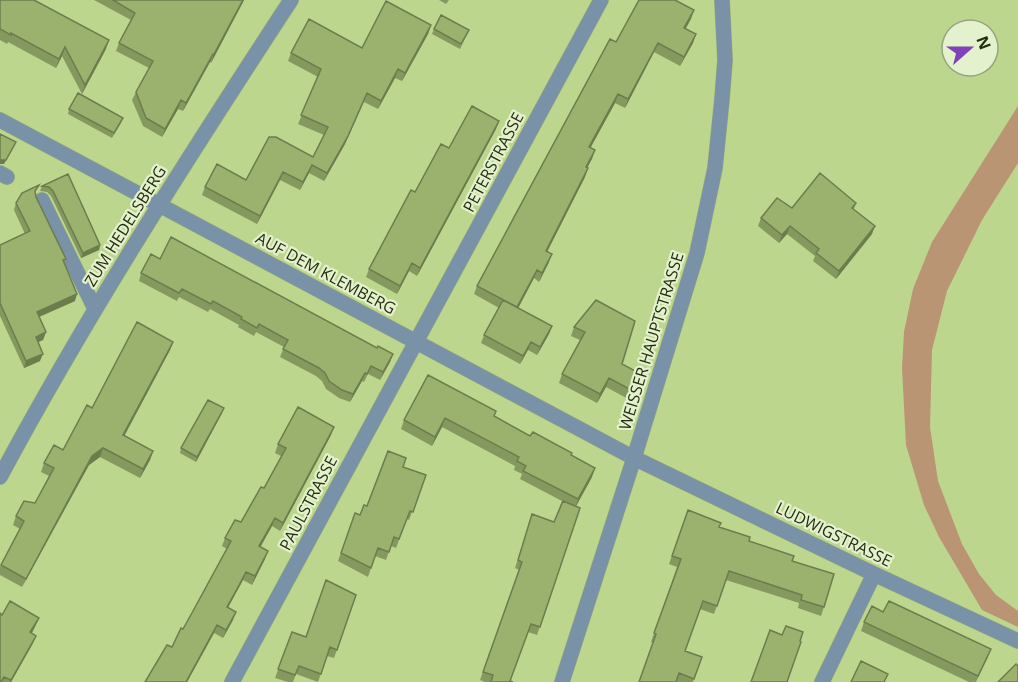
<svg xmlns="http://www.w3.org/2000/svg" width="1018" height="682" viewBox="0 0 1018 682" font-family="'Open Sans',sans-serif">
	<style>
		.green { fill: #ba9574 }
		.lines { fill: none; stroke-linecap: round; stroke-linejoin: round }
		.minor-casing { stroke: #9fb475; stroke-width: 16 }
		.minor { stroke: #7992a7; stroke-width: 15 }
		.wall { fill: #85995f }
		.shaded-wall { fill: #6c7d4d }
		.building { fill: #9bb26e; stroke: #6c7d4d; stroke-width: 1.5 }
		.labels { text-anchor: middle; stroke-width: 4.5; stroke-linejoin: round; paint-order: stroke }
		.street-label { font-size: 16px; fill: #252e11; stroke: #e4f1cd }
	</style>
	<rect width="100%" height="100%" fill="#bdd68e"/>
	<path class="green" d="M1018,106v57l-36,57 -35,71 -15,59 -2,77 8,54 24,63 17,30 17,21 22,16v16l-36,-17 -43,-73 -15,-32 -18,-60 -4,-77 2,-36 9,-43 19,-47z"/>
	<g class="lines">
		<g class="minor-casing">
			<path id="minor" d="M0,120l634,338 240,116 144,67
				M0,173l7,4
				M42,200l53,109
				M0,477c88,-164 189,-321 291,-477
				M232,682l369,-682
				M562,682l72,-224 63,-205 18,-85 7,-69 3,-39 -3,-60
				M822,682l52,-108"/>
		</g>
		<use href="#minor" class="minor"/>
	</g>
	<path class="wall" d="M0,0l106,49 -24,45 -20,-38 -6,12 -48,-26 -1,2 -7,-4z
		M94,0h150l-33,63 -1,-1 -27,49 -5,-2 -16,28 -19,-11 -11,-26 4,-8 13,-24 -33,-17 3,-8 12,-23z
		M439,0h10l-3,4z
		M694,10l-9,19 8,14 -13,23 -26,-14 -29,56 -10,-5 -25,45 5,2 -8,17 -2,10 -38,74 2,11 -10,20 -5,-4 -16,30 34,18 -3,8 -12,21 -9,-5 -8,14 -39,-21 3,-8 15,-27 -25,-14 3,-8 139,-244z
		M431,25l-3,9 -26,47 -7,-3 -17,31 -14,-7 -19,42 -21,37 -15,-8 -9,17 -20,-10 -23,44 -55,-29 3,-8 41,-7 67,-23 11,-22 -26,-11 20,-47 -30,-16 3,-8 71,-5z
		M434,29l35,1 -9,19 -28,-15z
		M69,109l52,14 -9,15 -44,-24z
		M496,129l-79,147 -8,-5 -12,23 -31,-17 3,-8 46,-77 34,-44z
		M68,174l32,71 -1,5 -18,8 -30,-62 -4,-4 -7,-1 2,-5z
		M35,194l1,3 30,62 -2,5 11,37 -36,16 7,15 -3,8 -5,2 2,19 -16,7 -24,-52v-71l25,-11 -11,-24 2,-7z
		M856,203l-2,6 18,25 -36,45 -23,-18 2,-5 -28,-22 -8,9 -21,-17 3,-8 31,-10z
		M160,259l233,95 -3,8 -10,18 -12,-6 -4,8 -2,-1 -12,21 -11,-4 -13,-9 -4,-8 -6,-5 -36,-19 4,-10 -28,-15 -2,4 -16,-9 1,-2 -29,-16 -2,3 -29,-15 -2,4 -38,-20 2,-8z
		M596,300l26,64 17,9 -9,27 -24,-13 -9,16 -38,-20 3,-9 18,-34 -9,-4 3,-9z
		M173,342l-3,8 -46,86 29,15 -3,9 -10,18 -40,-21 -11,8 -67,122 -22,-12v-8l20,-38 -7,-4 3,-9 19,-13 14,-27 -8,-4 3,-9 19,-13 29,-42z
		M222,413l-26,49 -16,-9 1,-5z
		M494,417l36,19 42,17v2l20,22 -16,29 4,2 -43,127 -9,-3 -18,49 3,1h-28l-5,-2 39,-110 -4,-2 17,-54 22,8 8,-21 -42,-22 2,-5 -8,-4 1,-4 -73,-39 -10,19 -31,-17 3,-9z
		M331,435l-51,96 -8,-5 -12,21 5,12 -13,26 -9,-5 -15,27 5,13 -10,18 -9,-5 -27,49h-42l27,-35 11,-18 44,-80 -5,-3 3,-8 16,-16 23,-34 17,-32 -6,-3 3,-9z
		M403,467l23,8 -17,45 -2,-1 -11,29 -5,-2 -5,14 -11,-4 -7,21 -30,-16 17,-48 5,2z
		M688,510l31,17 73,34 32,46 -3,9 -23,-8 1,-5 -73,-23 -12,34 -14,-5 -15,42 17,6 -9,25h-54l14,-39 -2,-1 26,-75 -8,-3z
		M356,595l-22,63 -7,-2 -9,26 -22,-8 -3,8h-5l-13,-4 17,-46 14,5z
		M883,612l105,45 -12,25h-7l-108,-51 3,-9z
		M35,627l-3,6 4,3 -4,9 -21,37h-11z"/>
	<path class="shaded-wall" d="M243,0h1l-33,63 3,-9z
		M694,10l-3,9 -10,18 3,-9z
		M431,25l-3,9 -26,47 3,-8z
		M696,34l-3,9 -13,23 4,-9z
		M109,40l-3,9 -24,45 3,-9z
		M658,43l-4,9 -29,56 3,-9z
		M65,47l-3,9 -6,12 3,-9z
		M213,54l-3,8 -27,49 3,-8z
		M398,69l-3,9 -17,31 3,-8z
		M367,93l-22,51 -21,37 3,-8z
		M618,94l-3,9 -29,53 3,-9z
		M181,100l-3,9 -16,28 3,-8z
		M499,121l-3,8 -79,147 3,-8z
		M16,142l-12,22h-4v-4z
		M595,150l-3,9 -9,17 3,-9z
		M312,165l-3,8 -9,17 3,-8z
		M588,168l-3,9 -42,83 3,-9z
		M283,172l-3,8 -23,44 3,-8z
		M790,226l-3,8 -8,9 3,-8z
		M875,226l-3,8 -36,45 3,-8z
		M100,245l-1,5 -18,8 2,-5z
		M552,254l-3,8 -10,20 3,-9z
		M412,263l-3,8 -12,23 3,-8z
		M537,270l-3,8 -20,38 3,-9z
		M77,294l-2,7 -41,18 3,-7z
		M552,326l-3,8 -12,21 3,-8z
		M46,332l-3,8 -10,4 3,-7z
		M173,342l-3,8 -50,94 3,-9z
		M531,342l-3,8 -8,14 3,-8z
		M43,354l-3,7 -16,7 2,-7z
		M393,354l-3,8 -10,18 3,-8z
		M365,373l-3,8 -12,21 3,-8z
		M609,378l-3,9 -9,16 3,-9z
		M224,408l-2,5 -26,49 1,-5z
		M445,418l-3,9 -10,19 3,-9z
		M334,427l-3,8 -51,96 3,-8z
		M103,448l-3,9 -11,8 -67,122 4,-8 66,-123z
		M153,451l-3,9 -10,18 3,-9z
		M595,468l-3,9 -17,31 3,-9z
		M275,518l-3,8 -16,29 3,-9z
		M268,551l-3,8 -13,26 3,-9z
		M246,572l-3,8 -19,35 3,-8z
		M236,612l-3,8 -10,18 3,-8z
		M39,618l-4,9 -8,14 3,-9z
		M217,625l-3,8 -27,49h-1z
		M36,636l-4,9 -21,37h-1z"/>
	<path class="building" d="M0,0h34l75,40 -24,45 -20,-38 -6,12 -48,-26v2l-11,-6z
		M113,0h130l-29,54h-1l-27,49 -5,-3 -16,29 -19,-11 -10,-26 17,-31 -34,-18 16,-30z
		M639,0h36l19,10 -10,18 12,6 -12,23 -26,-14 -30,56 -10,-5 -29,53 6,3 -9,17 2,1 -42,83 6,3 -10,19 -5,-3 -20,37 -40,-21 133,-247 6,3z
		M386,1l45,24 -26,48 -7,-4 -17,32 -14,-8 -19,43 -21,37 -15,-8 -9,17 -20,-10 -23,44 -55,-29 12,-23 29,16 23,-43h7l37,20 15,-30 -27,-12 20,-46 -30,-16 18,-34 53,29z
		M441,15l28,15 -8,14 -27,-15z
		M78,93l45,25 -9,15 -45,-24z
		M472,106l27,15 -79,147 -8,-5 -12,23 -31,-17 42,-79 4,2 26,-48 8,4z
		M0,134l16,8 -10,18h-6z
		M820,173l36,30 -4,5 23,18 -36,45 -23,-18 3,-4 -29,-23 -8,9 -21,-17 16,-20 15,10z
		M68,174l32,71 -17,8 -30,-62 -4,-4 -7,-1z
		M39,185l-4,6 1,6 30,62 -3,1 14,34 -40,18 9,20 -10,5 7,17 -17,7 -26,-58v-58l30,-14 -14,-28 6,-10z
		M171,237l206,111 1,-2 15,8 -10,18 -12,-6 -4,8 -2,-1 -12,21 -11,-4 -13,-9 -4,-8 -6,-5 -36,-19 5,-9 -29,-16 -2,4 -16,-9 1,-2 -29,-16 -2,3 -29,-15 -3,4 -38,-20 10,-19 9,5z
		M503,300l49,26 -12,21 -9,-5 -8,14 -39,-21z
		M596,300l39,21 -13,43 17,9 -6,18 -24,-13 -9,16 -38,-20 23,-42 -11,-5z
		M137,322l36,20 -50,93 30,16 -10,18 -40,-21 -11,8 -66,123 -25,-14 23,-44 -8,-5 8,-15 11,2 19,-35 -10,-5 10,-18 9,5 24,-45 5,3z
		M428,375l68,36 -2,5 36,20 3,-4 39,21 -1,2 24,13 -17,31 -55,-28 3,-5 -9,-5 2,-4 -74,-39 -10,19 -31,-17z
		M208,400l16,8 -27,49 -16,-9z
		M298,407l36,20 -51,96 -8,-5 -16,28 9,5 -13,25 -9,-4 -9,17 -10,18 9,5 -10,18 -9,-5 -31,57h-41l22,-37 5,2 9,-19 2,1 10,-18 38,-70 -6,-3 10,-18 6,2 20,-35 3,1 22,-40 -8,-4z
		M388,451l18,7 -3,9 23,8 -13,37 -3,-1 -11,28 -5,-2 -5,15 -11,-4 -7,20 -30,-15 14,-40 5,2 4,-10 3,1z
		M563,501l17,7 -40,119 -9,-3 -21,57 3,1h-22l2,-7 -10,-3 39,-110 -4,-2 14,-46 22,8z
		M688,510l33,13 -2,4 31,10 -1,4 45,15 -2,5 42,13 -10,33 -23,-7 1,-5 -73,-24 -12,35 -14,-5 -18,50 17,6 -8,22 -15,-6 -3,9h-37l17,-48 -2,-1 27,-74 -9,-3z
		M326,580l30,15 -19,55 -7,-3 -9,27 -22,-8 -4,9 -17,-6 14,-37 14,5z
		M10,601l29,17 -9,14 6,4 -25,44 -7,-3 -3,5h-1v-69l2,2z
		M889,601l102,48 -13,27 -114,-54 8,-16 11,6z
		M786,626l17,6 -3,9 1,1 -14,40h-36l19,-52 12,5z
		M861,661l27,13 -4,8h-33z
		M1016,664l2,2v16h-20z"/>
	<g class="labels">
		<g class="street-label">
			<text transform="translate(493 162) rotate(-62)" y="6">PETERSTRASSE</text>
			<text transform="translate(125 226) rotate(-58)" y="6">ZUM HEDELSBERG</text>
			<text transform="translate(326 273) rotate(28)" y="6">AUF DEM KLEMBERG</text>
			<text transform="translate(651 341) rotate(-73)" y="6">WEISSER HAUPTSTRASSE</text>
			<text transform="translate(308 503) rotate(-62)" y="6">PAULSTRASSE</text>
			<text transform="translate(834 534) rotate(26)" y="6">LUDWIGSTRASSE</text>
		</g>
	</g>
	<g transform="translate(970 48) rotate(69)"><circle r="28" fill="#e4f1cd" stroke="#98a382" stroke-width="1.5"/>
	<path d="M0-4.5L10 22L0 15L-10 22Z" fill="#7f43b9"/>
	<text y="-9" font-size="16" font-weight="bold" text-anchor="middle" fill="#252e11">N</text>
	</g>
</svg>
